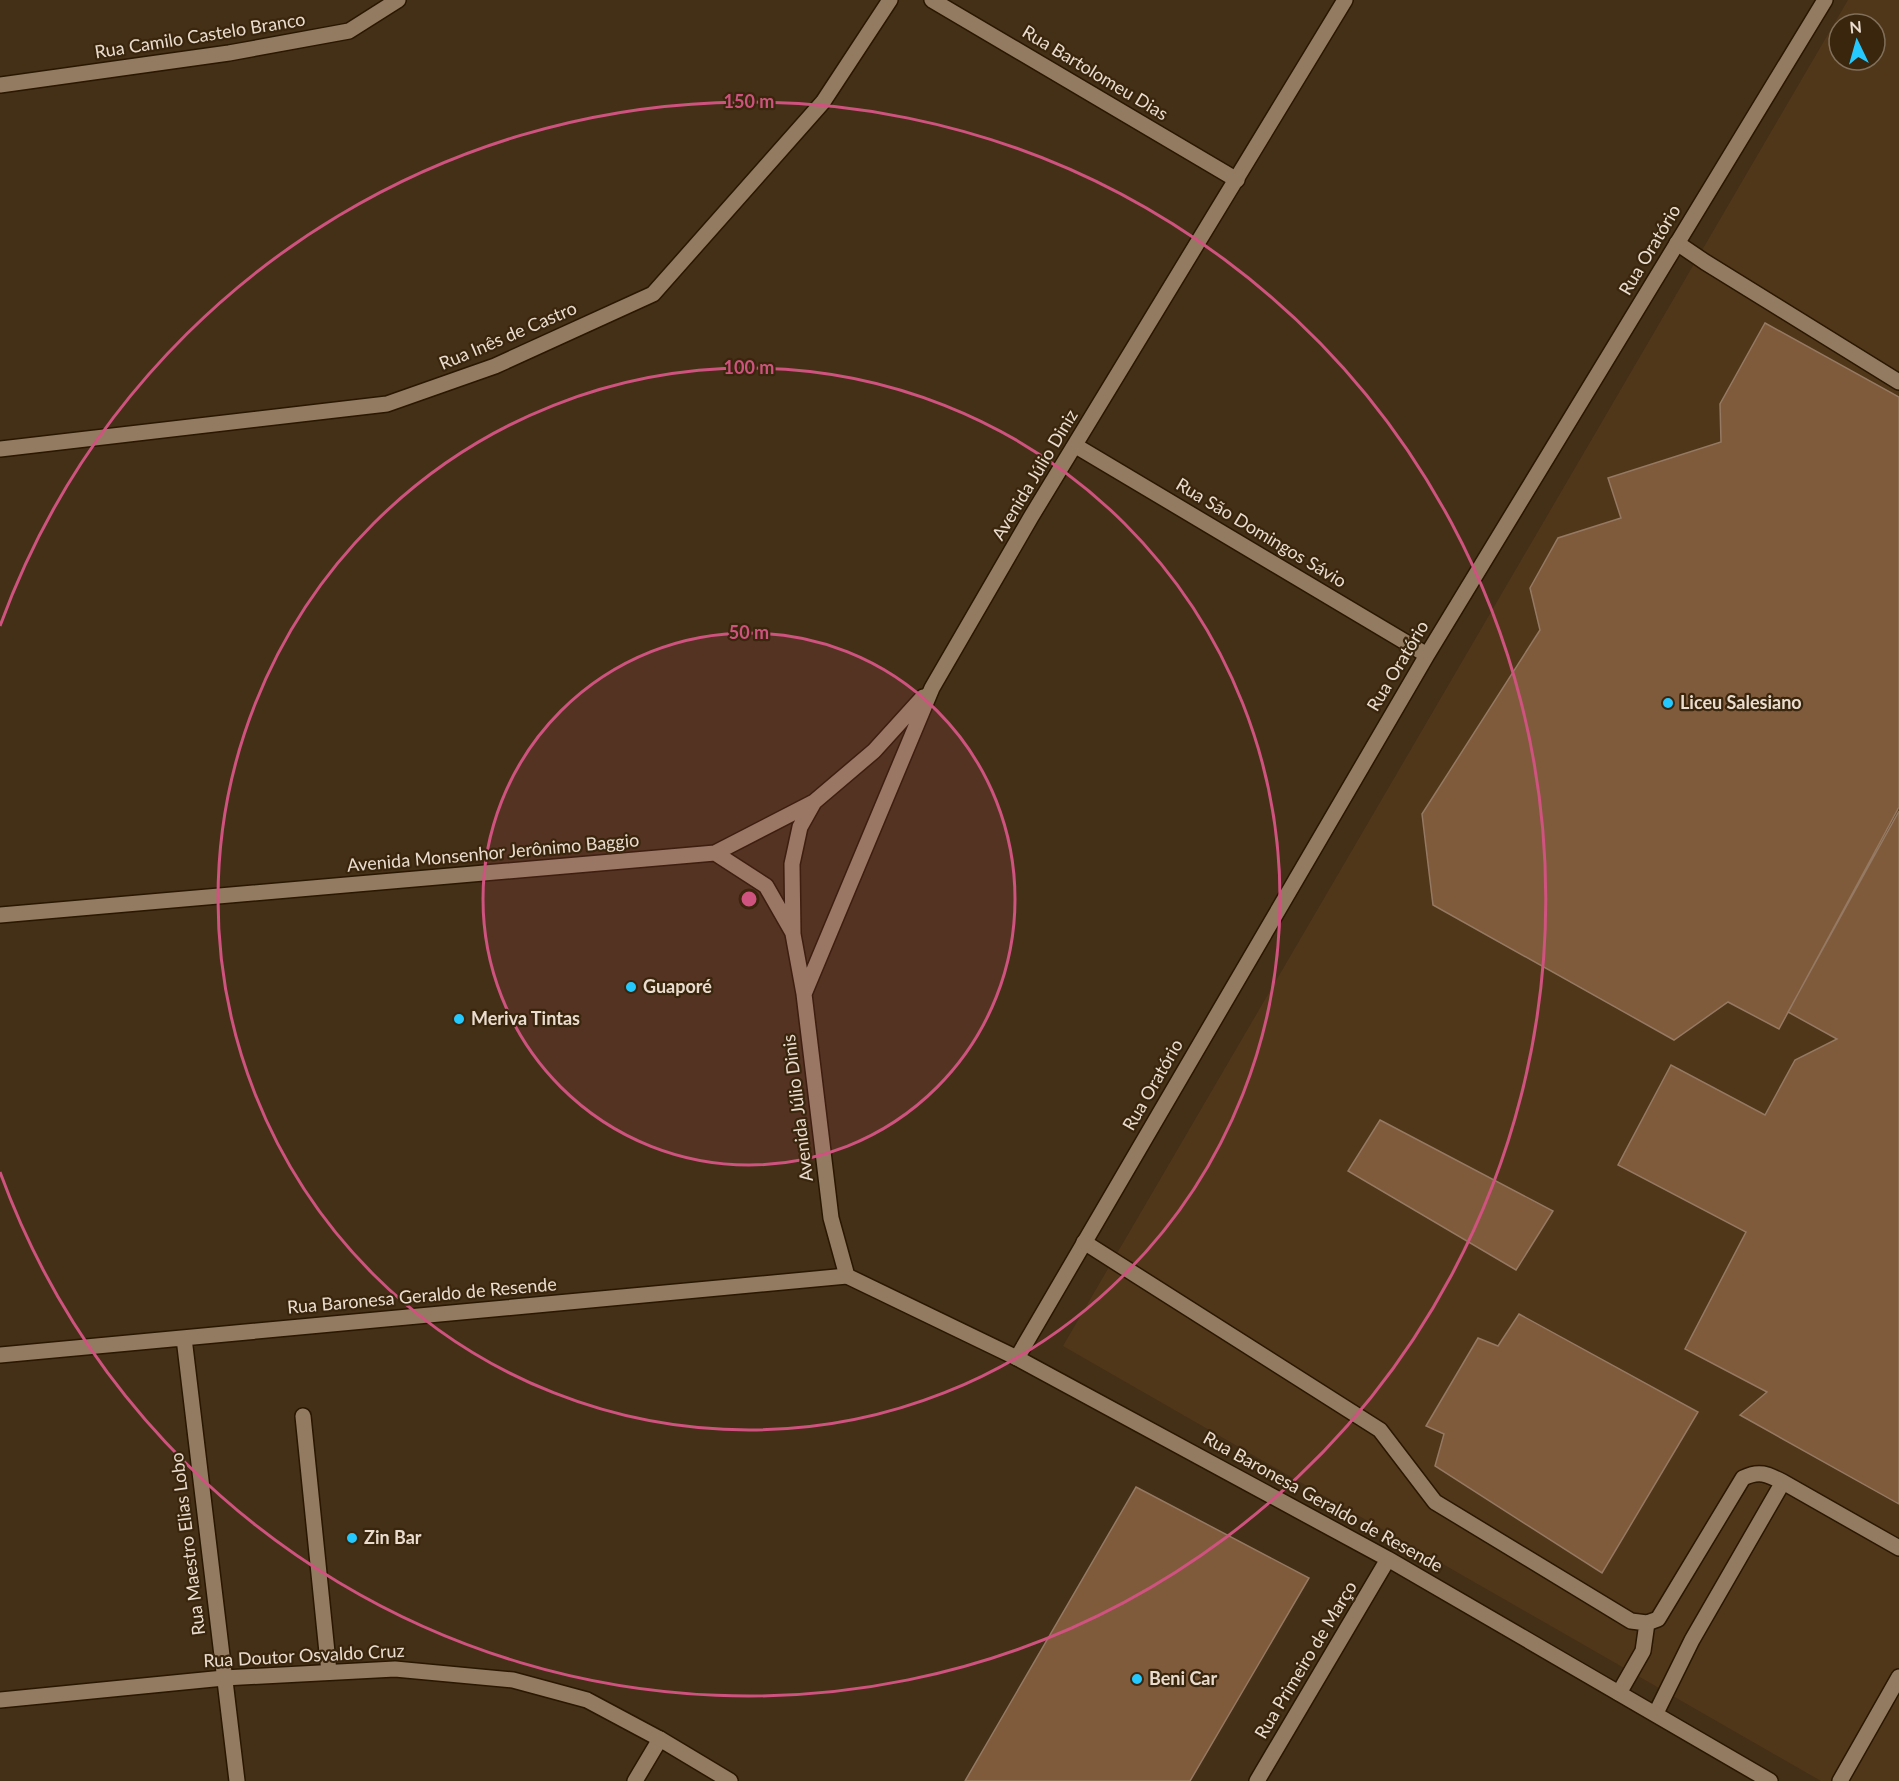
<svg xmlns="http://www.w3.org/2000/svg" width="1899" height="1781" viewBox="0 0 1899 1781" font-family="Lato,sans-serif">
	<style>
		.built { fill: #513719; fill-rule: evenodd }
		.building { fill: #7f5a3b; stroke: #957962; stroke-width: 1.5 }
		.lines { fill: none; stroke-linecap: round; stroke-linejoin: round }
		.lane-casing { stroke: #2a1701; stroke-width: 18 }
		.street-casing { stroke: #2a1701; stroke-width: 18 }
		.secondary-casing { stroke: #2a1701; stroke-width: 18 }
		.lane { stroke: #937b61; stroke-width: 15 }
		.street { stroke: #937b61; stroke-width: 15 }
		.secondary { stroke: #937b61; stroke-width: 15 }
		.ring { fill: none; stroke: #ce537e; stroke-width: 3 }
		.poi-dot { fill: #26c9fe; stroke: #3a250d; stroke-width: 2 }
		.labels { text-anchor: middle; stroke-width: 4.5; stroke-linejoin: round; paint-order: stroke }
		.street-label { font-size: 18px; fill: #eaddcf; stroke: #3a250d }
		.poi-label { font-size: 18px; font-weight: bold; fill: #eaddcf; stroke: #3a250d; text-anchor: start }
		.centre { fill: #ce537e; stroke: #3a250d; stroke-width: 3 }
		.ring-label { font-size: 18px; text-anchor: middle; font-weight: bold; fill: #ce537e; stroke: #3a250d; stroke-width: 4.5; stroke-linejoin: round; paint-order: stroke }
	</style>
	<rect width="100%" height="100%" fill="#442f17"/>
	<path class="built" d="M1848,0h51v1781h-78l-758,-435zM1839,24h36v36h-36z"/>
	<path class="building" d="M1765,323l134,74v410l-120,222 -51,-27 -54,38 -241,-135 -11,-91 118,-184 -10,-42 28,-50 63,-20 -13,-40 113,-36 -1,-38z
		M1899,811v693l-159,-89 27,-23 -82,-43 61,-117 -128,-67 53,-100 94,50 30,-55 42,-21 -49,-27z
		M1380,1120l173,91 -37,59 -168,-99z
		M1519,1314l179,98 -96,161 -167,-107 9,-32 -18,-8 52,-88 20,8z
		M1136,1487l173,91 -119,203h-225z"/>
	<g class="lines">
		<g class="lane-casing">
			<path id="lane" d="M1677,243l28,19 194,120
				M1084,1242l296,188 55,72 196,119 16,2 11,-4 85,-141c16,-8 24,-4 40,4
				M303,1416l26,256
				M1619,1693l24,-42 4,-28
				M1656,1713l36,-73 91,-158 116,66
				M1840,1781l59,-104"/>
		</g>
		<g class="street-casing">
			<path id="street" d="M932,0l305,180
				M0,85l229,-32 120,-22 49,-31
				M1076,446l351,209
				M0,449l387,-45 108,-38 158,-72 170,-192 67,-102
				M184,1338l53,443
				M0,1355l847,-79
				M1017,1358l410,-703 398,-655
				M635,1781l25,-42"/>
		</g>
		<g class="secondary-casing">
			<path id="secondary" d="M814,802l-14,25 -8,37 1,70 11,60 27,224 16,58 170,82 371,201 382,222
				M715,853l51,33 27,47
				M0,915l715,-62 99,-51 60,-51 49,-54
				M804,994l128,-306 99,-171 314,-517
				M0,1700l224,-22 171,-9 118,11 74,20 73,39 70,42
				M1257,1781l131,-222"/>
		</g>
		<use href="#lane" class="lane"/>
		<use href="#street" class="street"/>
		<use href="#secondary" class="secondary"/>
	</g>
	<circle cx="749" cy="899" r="266" fill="#ce537e" fill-opacity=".12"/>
	<g class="ring">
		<circle cx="749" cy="899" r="266"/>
		<circle cx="749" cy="899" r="531"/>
		<path d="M0 626A797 797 0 1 1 0 1172"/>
	</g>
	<g class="poi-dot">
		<circle cx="1668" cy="703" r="6"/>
		<circle cx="631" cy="987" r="6"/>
		<circle cx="459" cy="1019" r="6"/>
		<circle cx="352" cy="1538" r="6"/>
		<circle cx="1137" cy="1679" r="6"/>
	</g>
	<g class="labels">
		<g class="street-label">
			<text transform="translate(200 36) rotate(-9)" y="6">Rua Camilo Castelo Branco</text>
			<text transform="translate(1095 73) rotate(31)" y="6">Rua Bartolomeu Dias</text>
			<text transform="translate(1650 250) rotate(-59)" y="6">Rua Oratório</text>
			<text transform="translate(508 336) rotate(-23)" y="6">Rua Inês de Castro</text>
			<text transform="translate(1035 475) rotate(-59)" y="6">Avenida Júlio Diniz</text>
			<text transform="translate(1261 533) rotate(31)" y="6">Rua São Domingos Sávio</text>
			<text transform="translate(1398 666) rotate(-59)" y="6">Rua Oratório</text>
			<text transform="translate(493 853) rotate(-5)" y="6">Avenida Monsenhor Jerônimo Baggio</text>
			<text transform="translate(1153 1085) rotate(-60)" y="6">Rua Oratório</text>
			<text transform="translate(798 1108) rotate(-97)" y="6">Avenida Júlio Dinis</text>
			<text transform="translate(422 1296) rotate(-5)" y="6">Rua Baronesa Geraldo de Resende</text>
			<text transform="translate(1323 1502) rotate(29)" y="6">Rua Baronesa Geraldo de Resende</text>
			<text transform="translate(188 1544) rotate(-97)" y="6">Rua Maestro Elias Lobo</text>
			<text transform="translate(304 1656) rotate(-3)" y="6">Rua Doutor Osvaldo Cruz</text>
			<text transform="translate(1306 1660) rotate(-59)" y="6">Rua Primeiro de Março</text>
		</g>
		<g class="poi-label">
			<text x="1680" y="709">Liceu Salesiano</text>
			<text x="643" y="993">Guaporé</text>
			<text x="471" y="1025">Meriva Tintas</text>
			<text x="364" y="1544">Zin Bar</text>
			<text x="1149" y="1685">Beni Car</text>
		</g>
	</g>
	<circle cx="749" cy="899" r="9" class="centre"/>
	<g class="ring-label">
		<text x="749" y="108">150 m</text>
		<text x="749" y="374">100 m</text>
		<text x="749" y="639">50 m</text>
	</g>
	<g transform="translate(1857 42) rotate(355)"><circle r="28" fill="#3a250d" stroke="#806f5b" stroke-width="1.5"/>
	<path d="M0-4.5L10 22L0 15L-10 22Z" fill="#26c9fe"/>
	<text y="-9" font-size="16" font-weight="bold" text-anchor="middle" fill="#eaddcf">N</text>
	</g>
</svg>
